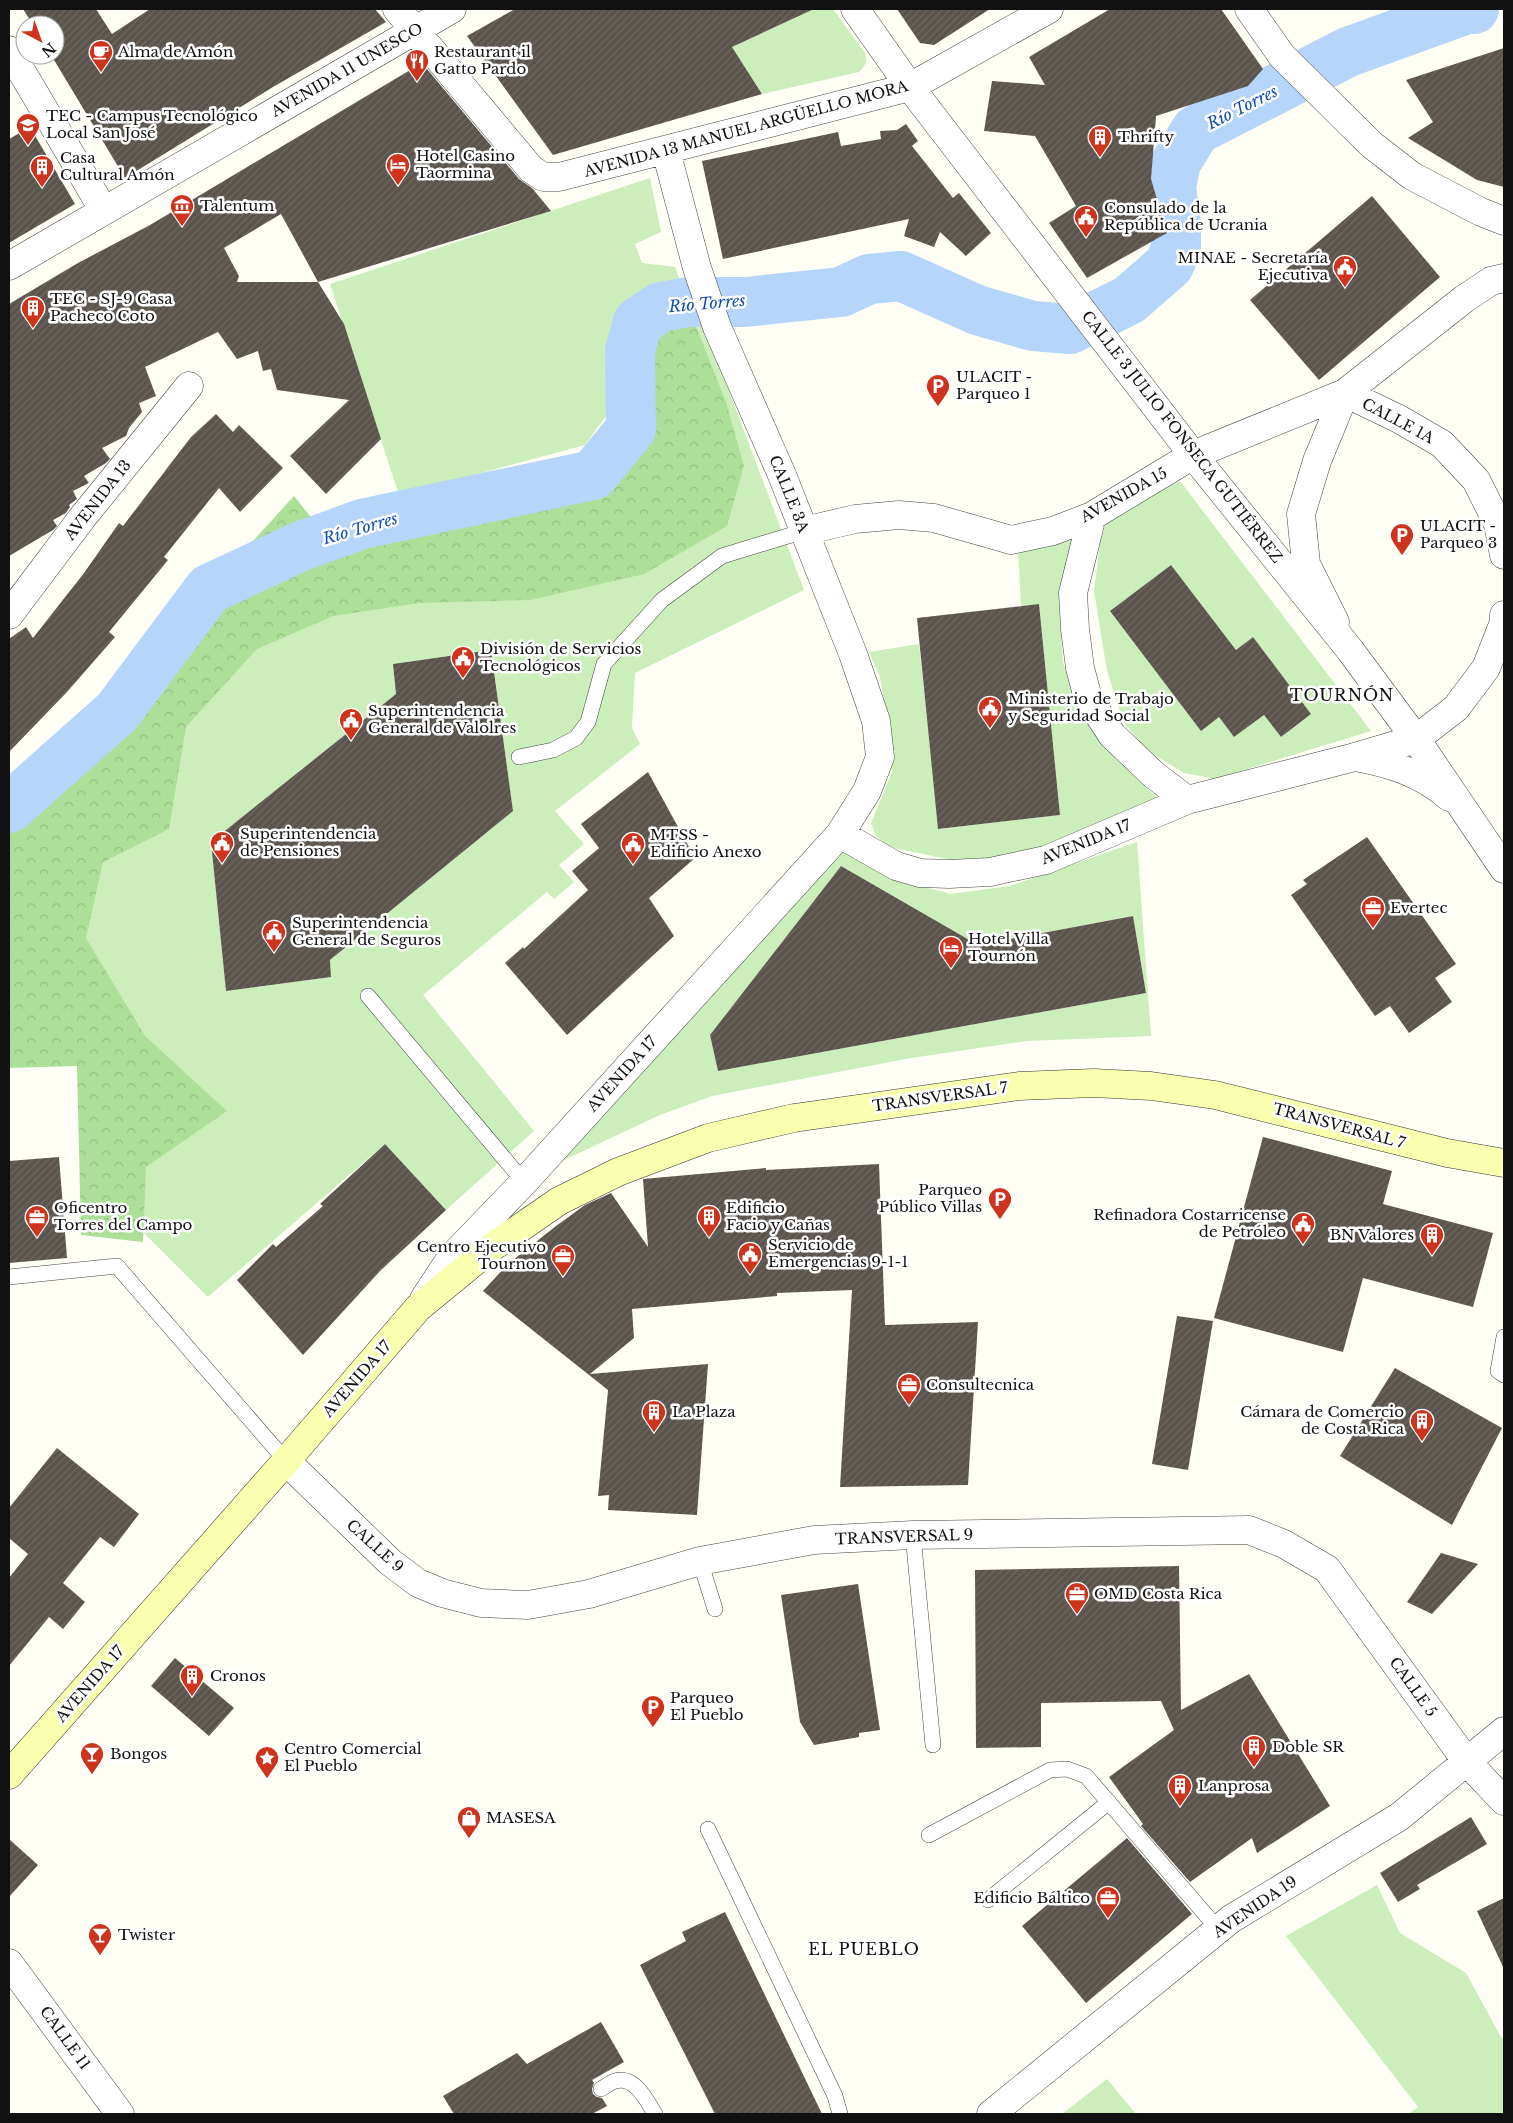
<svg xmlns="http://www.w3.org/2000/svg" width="1513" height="2123" viewBox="0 0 1513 2123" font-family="'Libre Baskerville',serif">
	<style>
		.green { fill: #cceeba; fill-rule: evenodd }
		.forest { fill: url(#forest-crowns) }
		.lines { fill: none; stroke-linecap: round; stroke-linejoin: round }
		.river { stroke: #b5d5fa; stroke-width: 50 }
		.building { fill: url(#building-hatch); fill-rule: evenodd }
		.service-casing { stroke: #444; stroke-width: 16 }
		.minor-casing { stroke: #444; stroke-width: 29 }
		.tertiary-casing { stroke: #444; stroke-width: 29 }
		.secondary-casing { stroke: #333; stroke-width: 29 }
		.service { stroke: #fff; stroke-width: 15 }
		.minor { stroke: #fff; stroke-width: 28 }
		.tertiary { stroke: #fff; stroke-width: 28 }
		.secondary { stroke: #faffb0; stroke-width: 28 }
		.labels { text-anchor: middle; stroke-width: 5; stroke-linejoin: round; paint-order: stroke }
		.poi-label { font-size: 15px; fill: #111; stroke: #fff; text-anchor: start }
		.street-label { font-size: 15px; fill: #111; stroke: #fff }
		.water-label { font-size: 16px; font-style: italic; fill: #0f4dae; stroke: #fff }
		.neighbourhood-label { font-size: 16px; letter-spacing: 1px; fill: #111; stroke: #fff }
	</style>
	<defs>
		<pattern id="forest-crowns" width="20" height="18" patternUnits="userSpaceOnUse" patternTransform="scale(1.25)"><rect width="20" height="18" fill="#ace098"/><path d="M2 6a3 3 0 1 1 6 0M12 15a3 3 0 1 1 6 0" fill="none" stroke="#93bf82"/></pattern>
		<pattern id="building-hatch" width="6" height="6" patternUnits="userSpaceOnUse" patternTransform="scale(1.25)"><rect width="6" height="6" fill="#5b544c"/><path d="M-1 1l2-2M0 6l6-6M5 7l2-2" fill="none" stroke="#6e6862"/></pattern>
	</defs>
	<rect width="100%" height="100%" fill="#fffff5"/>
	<path class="green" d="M814,9h19l32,44c3,9 0,13 -6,19l-97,22 -30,-47z
		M650,178l11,54 -26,12 7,19 33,4 8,22 -45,12 -24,48 6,48 -35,48 -186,50 -69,-211z
		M700,314l104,276 -169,83 -3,55 8,16 -85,67 29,33 -25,21 15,17 -20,17 -7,-7 -124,103 111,136 -88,79 -61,-66 -177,153 -69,-69 -66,-316 147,-311 360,-95 64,-80 4,-81 15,-26zM491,650l22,161 -183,149 1,17 -105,14 -15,-149 185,-148 -3,-30z
		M1180,481l191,250 -156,48 -31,-6 -36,-22 -24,-28 -17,-52 -13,-80 6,-47 8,-28zM1171,565l65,85 17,-13 58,77 -30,23 -17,-22 -30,22 -15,-20 -109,-106z
		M1075,537l-16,65 4,60 15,49 40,50 39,37 -121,55 -74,9 -73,-15 -13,-11 -5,-13 21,-51 -4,-46 -8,-49 -11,-25 50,-8 20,185 121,-14 -21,-210 -18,1 -3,-56z
		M1137,842l14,194 -124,5 -116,17 -199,38 -52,19 -113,53 297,-318 43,27 64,17 59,-8zM841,866l137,79 155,-29 13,77 -428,78 -8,-36z
		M1377,1885l23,48 66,40 35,64 3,2v75h-95l9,-7 -132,-171z
		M1107,2079l29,35h-74z"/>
	<path class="forest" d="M695,324l31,78 18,64 -17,60 -83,48 -114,26 -111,3 -86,13 -76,33 -71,78 -17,102 -66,33 -17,76 59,98 82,75 -81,56 -3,75 -62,-7 -4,-169 -68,2v-260l108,-96 92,-123 85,-93 33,41 35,-13 231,-49 38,-46 11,-96z"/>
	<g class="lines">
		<path class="river" d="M9,808l108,-96 92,-123 90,-42 63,-23 231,-49 38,-46 -1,-78 8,-29 23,-15 27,-5h57l96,-10 28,-13 32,-3 76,34 56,16 37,3 59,-29 40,-35 7,-16v-24l-5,-38 5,-25 20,-32 152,-78 119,-43h7"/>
	</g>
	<path class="building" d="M23,9h73l16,25 38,-25h225l11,13 -113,65 -148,91 -74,-123h4v-30h-22z
		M515,9h299l-82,38 30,47 -209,61 -86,-119z
		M897,9h93l-56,36 -14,-2z
		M1110,9h111l42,60 -15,17 -92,30 -5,63 16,54 -80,45 -38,-55 27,-17 -41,-70 -51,-5 8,-50 53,4 -16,-28z
		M1504,48v139l-27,-7 -69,-42 25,-16 -27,-42z
		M422,63l97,116 13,9 19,23 -233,71 26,42 37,115 -55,55 -36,-38 59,-56 -72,-10 -6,-21 -8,2 -5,-20 -21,8 -19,-27 -73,35 11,29 -17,7 3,9 -13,16 -3,8 -24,12 8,11 -4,4 -22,13 5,7 -16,8 4,8 -8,6 1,2 -4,6 -13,7 4,6 -4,4 -44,26v-252l69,-41 72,-38zM281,214l37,68h-81l2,-6 -15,-28z
		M906,124l12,17 -6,5 41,52 6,-5 32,40 -25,23 -26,-24 -6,15 -30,-11 5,-17 -186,40 -21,-98 136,-29 3,14 40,-7 -1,-8 17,-1z
		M30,127l45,77 -66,39v-104z
		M1372,196l68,81 -121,103 -69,-80z
		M216,414l17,18 6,-7 44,43 -43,44 -21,-24 -55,69 4,3 -59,72 6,5 -48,55 -58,60v-113l17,-12 7,11 51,-65 35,-50 4,3 68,-89z
		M1171,565l65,85 17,-13 58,77 -30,23 -17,-22 -30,22 -15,-20 -18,14 -91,-120z
		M1039,604l21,211 -122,14 -21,-211z
		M491,650l22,161 -183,149 1,17 -105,14 -15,-149 185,-148 -3,-30z
		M648,772l47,86 -46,40 25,38 -107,99 -62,-72 18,-16 1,2 64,-59 -16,-19 27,-23 -18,-24z
		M1367,837l89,127 -21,14 17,24 -43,31 -19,-27 -15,10 -84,-121 16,-11 -4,-4z
		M841,866l137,79 155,-29 13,77 -428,78 -8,-36z
		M1263,1137l129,34 -9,33 110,29 -20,74 -110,-29 -20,74 -129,-34z
		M385,1144l61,66 -65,60 -78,85 -66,-75 36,-36 3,3 47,-41 -3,-2z
		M59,1157l8,101 -58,5v-102z
		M879,1164l6,161 93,-3 -10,163 -128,2 12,-197 -75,3v3l-145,13 2,29 -44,36 118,-10 -11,151 -89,-5 1,-15 -11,1 10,-106 -125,-99 25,-27 48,-38 29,-21 26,-12 37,54 -5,-68 123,-11v2z
		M1177,1316l36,5 -25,149 -36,-6z
		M1395,1368l107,60 -50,97 -112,-69z
		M57,1448l82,66 -25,33 -14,-10 -37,46 22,19 -22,27 -14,-12 -40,49v-88l19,-24 -19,-16v-30z
		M1441,1553l37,11 -46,50 -25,-12z
		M1179,1566l2,144 68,-36 81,132 -73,47 -5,-15 -62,44 -49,-56 2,-2 -34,-47 65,-47 -13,-29 -120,2v44l-65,1 -1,-178z
		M858,1584l22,146 -21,3v4l-45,8 -14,-23 -19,-127z
		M175,1658l59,50 -25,28 -58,-50z
		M1471,1817l16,27 -70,41 3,4 -22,13 -18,-29z
		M1127,1838l65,76 -106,89 -64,-77z
		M9,1839l29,26 -29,32z
		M1504,1898v71l-27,-58z
		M725,1912l97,202h-107l-75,-149 46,-24 -4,-9z
		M601,2022l23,40 -32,18 2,3 -2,6 1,5 4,3 5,1 5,8 -15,8h-138l-11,-18 74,-43 10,11z"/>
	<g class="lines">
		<g class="service-casing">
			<path id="service" d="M519,757l34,-7 23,-12 12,-16 16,-58 58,-64 60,-44 82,-25
				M368,996l156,186
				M9,1277l108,-11 169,195
				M1504,1337l-6,34 6,4
				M913,1535l20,210
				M700,1561l15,48
				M708,1829l127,267 5,18
				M929,1835l121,-65 17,-1 19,7 132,153
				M988,1900l121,-98
				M601,2089c5,-3 10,-7 14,-8 20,-6 32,20 40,33"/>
		</g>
		<g class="minor-casing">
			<path id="minor" d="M397,9l134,160 12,8h16l351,-90 139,-78
				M9,50l95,161
				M666,151l31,117 20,59 65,148 71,179 23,67 4,36 -13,34 -27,43
				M9,266l443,-257
				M1345,393l54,26 43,25 34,36 22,44 6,31
				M1092,516l-19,77 2,36 5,39 8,30 24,37 42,40 33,25
				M804,531l51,-12 44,-4 35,3 77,22 42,-9 39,-15 101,-61 152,-62 119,-94 27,-18 13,-3
				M9,615l73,-97 107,-132
				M1335,622l-29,-58 -5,-50 16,-53 28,-68
				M424,1299l27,-41 73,-76 316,-348 56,32 24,7 29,1 41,-2 56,-12 141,-60 168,-43 61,-18 40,-31 30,-40 18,-46v-7
				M286,1461l104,101 28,21 24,10 39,10 47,2 61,-11 111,-33 114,-21 99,-5 336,-5 35,14 43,25 140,193 37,39
				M9,1963l111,151
				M991,2114l240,-195 168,-102 105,-86"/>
		</g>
		<g class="tertiary-casing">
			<path id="tertiary" d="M855,9l55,78 283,368 157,195 66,89 88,130
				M1249,9l33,47 90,89 40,31 69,36 23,9
				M1355,757c34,6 67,16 94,40"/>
		</g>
		<g class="secondary-casing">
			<path id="secondary" d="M9,1775l277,-314 132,-153 73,-60 68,-47 59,-29 90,-34 86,-20 225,-32 75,-3 57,3 64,9 232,58 57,10"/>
		</g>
		<use href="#service" class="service"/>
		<use href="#minor" class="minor"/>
		<use href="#tertiary" class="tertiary"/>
		<use href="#secondary" class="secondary"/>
	</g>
	<defs>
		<g id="cafe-pin" transform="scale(1.25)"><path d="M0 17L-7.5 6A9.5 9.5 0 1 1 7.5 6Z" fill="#cd331d" stroke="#fff"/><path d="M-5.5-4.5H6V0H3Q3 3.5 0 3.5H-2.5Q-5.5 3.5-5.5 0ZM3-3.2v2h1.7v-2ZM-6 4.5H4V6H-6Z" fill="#fff"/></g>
		<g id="restaurant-pin" transform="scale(1.25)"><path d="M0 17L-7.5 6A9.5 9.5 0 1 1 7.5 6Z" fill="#cd331d" stroke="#fff"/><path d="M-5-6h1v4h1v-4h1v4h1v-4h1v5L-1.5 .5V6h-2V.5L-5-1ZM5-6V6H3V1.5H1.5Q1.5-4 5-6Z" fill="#fff"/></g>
		<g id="university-pin" transform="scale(1.25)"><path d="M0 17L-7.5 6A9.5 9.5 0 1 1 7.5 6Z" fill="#cd331d" stroke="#fff"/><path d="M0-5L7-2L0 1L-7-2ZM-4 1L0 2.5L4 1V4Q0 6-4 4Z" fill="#fff"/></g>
		<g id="building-pin" transform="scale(1.25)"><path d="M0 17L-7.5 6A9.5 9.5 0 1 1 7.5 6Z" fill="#cd331d" stroke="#fff"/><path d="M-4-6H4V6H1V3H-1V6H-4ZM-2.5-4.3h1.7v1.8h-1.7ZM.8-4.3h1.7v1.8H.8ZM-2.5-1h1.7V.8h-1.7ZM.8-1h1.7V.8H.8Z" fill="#fff"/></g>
		<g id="hotel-pin" transform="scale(1.25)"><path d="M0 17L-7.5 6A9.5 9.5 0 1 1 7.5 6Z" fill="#cd331d" stroke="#fff"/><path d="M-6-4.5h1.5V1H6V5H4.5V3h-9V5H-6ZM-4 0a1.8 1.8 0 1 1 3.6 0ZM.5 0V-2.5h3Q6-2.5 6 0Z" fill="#fff"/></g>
		<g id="museum-pin" transform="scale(1.25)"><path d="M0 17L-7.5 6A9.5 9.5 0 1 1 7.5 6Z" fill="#cd331d" stroke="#fff"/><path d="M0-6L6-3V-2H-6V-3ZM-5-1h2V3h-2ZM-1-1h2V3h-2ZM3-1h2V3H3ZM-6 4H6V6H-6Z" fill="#fff"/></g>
		<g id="civic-pin" transform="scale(1.25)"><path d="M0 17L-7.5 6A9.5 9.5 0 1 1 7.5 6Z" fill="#cd331d" stroke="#fff"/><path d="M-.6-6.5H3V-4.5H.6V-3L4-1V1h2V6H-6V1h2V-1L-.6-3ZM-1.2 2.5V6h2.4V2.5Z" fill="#fff"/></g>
		<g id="parking-pin" transform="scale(1.25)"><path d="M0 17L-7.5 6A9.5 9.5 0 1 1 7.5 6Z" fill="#cd331d" stroke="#fff"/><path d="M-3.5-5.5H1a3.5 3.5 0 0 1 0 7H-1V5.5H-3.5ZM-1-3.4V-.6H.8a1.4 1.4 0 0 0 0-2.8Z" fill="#fff"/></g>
		<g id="office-pin" transform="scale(1.25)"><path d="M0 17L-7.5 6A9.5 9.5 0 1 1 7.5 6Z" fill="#cd331d" stroke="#fff"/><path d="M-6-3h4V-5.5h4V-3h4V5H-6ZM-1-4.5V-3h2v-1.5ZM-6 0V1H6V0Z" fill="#fff"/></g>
		<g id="bar-pin" transform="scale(1.25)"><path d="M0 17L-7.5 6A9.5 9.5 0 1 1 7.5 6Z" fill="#cd331d" stroke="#fff"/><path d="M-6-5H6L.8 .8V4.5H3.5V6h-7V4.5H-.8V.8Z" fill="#fff"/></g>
		<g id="sight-pin" transform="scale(1.25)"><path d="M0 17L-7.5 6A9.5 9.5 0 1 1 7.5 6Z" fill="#cd331d" stroke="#fff"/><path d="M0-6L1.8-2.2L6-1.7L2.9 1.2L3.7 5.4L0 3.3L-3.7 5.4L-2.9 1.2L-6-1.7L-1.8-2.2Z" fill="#fff"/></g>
		<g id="shop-pin" transform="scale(1.25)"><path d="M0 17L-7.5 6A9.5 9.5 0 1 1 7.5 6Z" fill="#cd331d" stroke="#fff"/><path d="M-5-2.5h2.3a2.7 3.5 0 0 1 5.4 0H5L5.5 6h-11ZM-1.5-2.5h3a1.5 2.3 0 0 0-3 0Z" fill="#fff"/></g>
	</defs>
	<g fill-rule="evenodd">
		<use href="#cafe-pin" x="101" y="52"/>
		<use href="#restaurant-pin" x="417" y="61"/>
		<use href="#university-pin" x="28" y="125"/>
		<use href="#building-pin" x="1100" y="137"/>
		<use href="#hotel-pin" x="398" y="165"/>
		<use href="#building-pin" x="42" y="167"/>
		<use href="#museum-pin" x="182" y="206"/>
		<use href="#civic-pin" x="1086" y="217"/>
		<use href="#civic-pin" x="1345" y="267"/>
		<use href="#building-pin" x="33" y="308"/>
		<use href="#parking-pin" x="938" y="386"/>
		<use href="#parking-pin" x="1402" y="535"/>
		<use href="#civic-pin" x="463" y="658"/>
		<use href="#civic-pin" x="990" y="708"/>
		<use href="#civic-pin" x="351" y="720"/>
		<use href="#civic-pin" x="222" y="843"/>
		<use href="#civic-pin" x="633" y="844"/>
		<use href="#office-pin" x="1373" y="908"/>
		<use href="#civic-pin" x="274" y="932"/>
		<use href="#hotel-pin" x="951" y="948"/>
		<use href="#parking-pin" x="1000" y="1199"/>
		<use href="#office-pin" x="37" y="1217"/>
		<use href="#building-pin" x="709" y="1217"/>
		<use href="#civic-pin" x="1303" y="1224"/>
		<use href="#building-pin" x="1432" y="1235"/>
		<use href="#civic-pin" x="750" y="1254"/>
		<use href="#office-pin" x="563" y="1256"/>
		<use href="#office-pin" x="909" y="1385"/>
		<use href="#building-pin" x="654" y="1412"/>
		<use href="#building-pin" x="1422" y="1421"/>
		<use href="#office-pin" x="1077" y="1594"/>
		<use href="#building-pin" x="192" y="1676"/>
		<use href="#parking-pin" x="653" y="1707"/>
		<use href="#building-pin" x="1254" y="1747"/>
		<use href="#bar-pin" x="92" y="1754"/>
		<use href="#sight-pin" x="267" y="1758"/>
		<use href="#building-pin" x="1180" y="1786"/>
		<use href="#shop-pin" x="469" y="1818"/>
		<use href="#office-pin" x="1108" y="1898"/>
		<use href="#bar-pin" x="100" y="1935"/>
	</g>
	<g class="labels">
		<g class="poi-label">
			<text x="118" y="57">Alma de Amón</text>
			<text x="434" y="57">Restaurant il<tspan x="434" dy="17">Gatto Pardo</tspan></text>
			<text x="46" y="121">TEC - Campus Tecnológico<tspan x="46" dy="17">Local San José</tspan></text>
			<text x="1118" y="142">Thrifty</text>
			<text x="416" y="161">Hotel Casino<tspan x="416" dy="17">Taormina</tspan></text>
			<text x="60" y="163">Casa<tspan x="60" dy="17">Cultural Amón</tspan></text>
			<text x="200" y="211">Talentum</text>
			<text x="1104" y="213">Consulado de la<tspan x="1104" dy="17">República de Ucrania</tspan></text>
			<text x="1328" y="263" text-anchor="end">MINAE - Secretaría<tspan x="1328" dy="17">Ejecutiva</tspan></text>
			<text x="50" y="304">TEC - SJ-9 Casa<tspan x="50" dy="17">Pacheco Coto</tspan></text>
			<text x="956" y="382">ULACIT -<tspan x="956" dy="17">Parqueo 1</tspan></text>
			<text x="1420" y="531">ULACIT -<tspan x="1420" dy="17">Parqueo 3</tspan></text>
			<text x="480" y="654">División de Servicios<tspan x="480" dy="17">Tecnológicos</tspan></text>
			<text x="1008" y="704">Ministerio de Trabajo<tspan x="1008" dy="17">y Seguridad Social</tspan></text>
			<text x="368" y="716">Superintendencia<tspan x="368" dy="17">General de Valolres</tspan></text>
			<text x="240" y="839">Superintendencia<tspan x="240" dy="17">de Pensiones</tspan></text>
			<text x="650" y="840">MTSS -<tspan x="650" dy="17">Edificio Anexo</tspan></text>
			<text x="1390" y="913">Evertec</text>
			<text x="292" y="928">Superintendencia<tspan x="292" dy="17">General de Seguros</tspan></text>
			<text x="968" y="944">Hotel Villa<tspan x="968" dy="17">Tournón</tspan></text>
			<text x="982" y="1195" text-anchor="end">Parqueo<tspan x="982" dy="17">Público Villas</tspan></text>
			<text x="54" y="1213">Oficentro<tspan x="54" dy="17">Torres del Campo</tspan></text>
			<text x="726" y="1213">Edificio<tspan x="726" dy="17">Facio y Cañas</tspan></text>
			<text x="1286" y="1220" text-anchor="end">Refinadora Costarricense<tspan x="1286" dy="17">de Petróleo</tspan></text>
			<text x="1414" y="1240" text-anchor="end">BN Valores</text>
			<text x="768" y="1250">Servicio de<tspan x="768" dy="17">Emergencias 9-1-1</tspan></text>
			<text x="546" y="1252" text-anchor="end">Centro Ejecutivo<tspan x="546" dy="17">Tournon</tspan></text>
			<text x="926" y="1390">Consultecnica</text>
			<text x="672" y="1417">La Plaza</text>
			<text x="1404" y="1417" text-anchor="end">Cámara de Comercio<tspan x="1404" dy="17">de Costa Rica</tspan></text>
			<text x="1094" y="1599">OMD Costa Rica</text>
			<text x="210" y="1681">Cronos</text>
			<text x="670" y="1703">Parqueo<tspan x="670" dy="17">El Pueblo</tspan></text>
			<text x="1272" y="1752">Doble SR</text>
			<text x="284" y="1754">Centro Comercial<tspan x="284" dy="17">El Pueblo</tspan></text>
			<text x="110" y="1759">Bongos</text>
			<text x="1198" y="1791">Lanprosa</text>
			<text x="486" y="1823">MASESA</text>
			<text x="1090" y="1903" text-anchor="end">Edificio Báltico</text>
			<text x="118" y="1940">Twister</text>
		</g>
		<g class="street-label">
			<text transform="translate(347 70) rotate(-30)" y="5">AVENIDA 11 UNESCO</text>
			<text transform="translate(746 129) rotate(-15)" y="5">AVENIDA 13 MANUEL ARGÜELLO MORA</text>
			<text transform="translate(1398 421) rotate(28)" y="5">CALLE 1A</text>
			<text transform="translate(1182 437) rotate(52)" y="5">CALLE 3 JULIO FONSECA GUTIÉRREZ</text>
			<text transform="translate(789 494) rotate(68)" y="5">CALLE 3A</text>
			<text transform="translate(1124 495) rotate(-29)" y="5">AVENIDA 15</text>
			<text transform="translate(98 500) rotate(-52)" y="5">AVENIDA 13</text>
			<text transform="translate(1086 842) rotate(-22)" y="5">AVENIDA 17</text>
			<text transform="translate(622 1074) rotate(-48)" y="5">AVENIDA 17</text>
			<text transform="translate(940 1097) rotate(-8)" y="5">TRANSVERSAL 7</text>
			<text transform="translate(1339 1126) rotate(15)" y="5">TRANSVERSAL 7</text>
			<text transform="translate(357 1379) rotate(-49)" y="5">AVENIDA 17</text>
			<text transform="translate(904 1537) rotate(-2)" y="5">TRANSVERSAL 9</text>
			<text transform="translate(375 1546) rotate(42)" y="5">CALLE 9</text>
			<text transform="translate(90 1684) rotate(-49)" y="5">AVENIDA 17</text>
			<text transform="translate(1413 1687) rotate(54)" y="5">CALLE 5</text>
			<text transform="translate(1255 1907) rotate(-34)" y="5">AVENIDA 19</text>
			<text transform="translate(65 2038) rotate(54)" y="5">CALLE 11</text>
		</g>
		<g class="water-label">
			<text transform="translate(1242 107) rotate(-27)" y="6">Río Torres</text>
			<text transform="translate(707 303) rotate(-5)" y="6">Río Torres</text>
			<text transform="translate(360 528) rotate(-16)" y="6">Río Torres</text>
		</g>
		<g class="neighbourhood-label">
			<text x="1342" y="701">TOURNÓN</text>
			<text x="864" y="1955">EL PUEBLO</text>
		</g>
	</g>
	<rect width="1513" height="2123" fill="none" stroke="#111111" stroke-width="20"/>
	<g transform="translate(40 40) rotate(139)"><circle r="24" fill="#ffffff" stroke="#a0a0a0"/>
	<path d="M0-4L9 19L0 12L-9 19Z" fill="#cd331d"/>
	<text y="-8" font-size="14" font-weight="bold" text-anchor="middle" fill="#111111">N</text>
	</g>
</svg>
